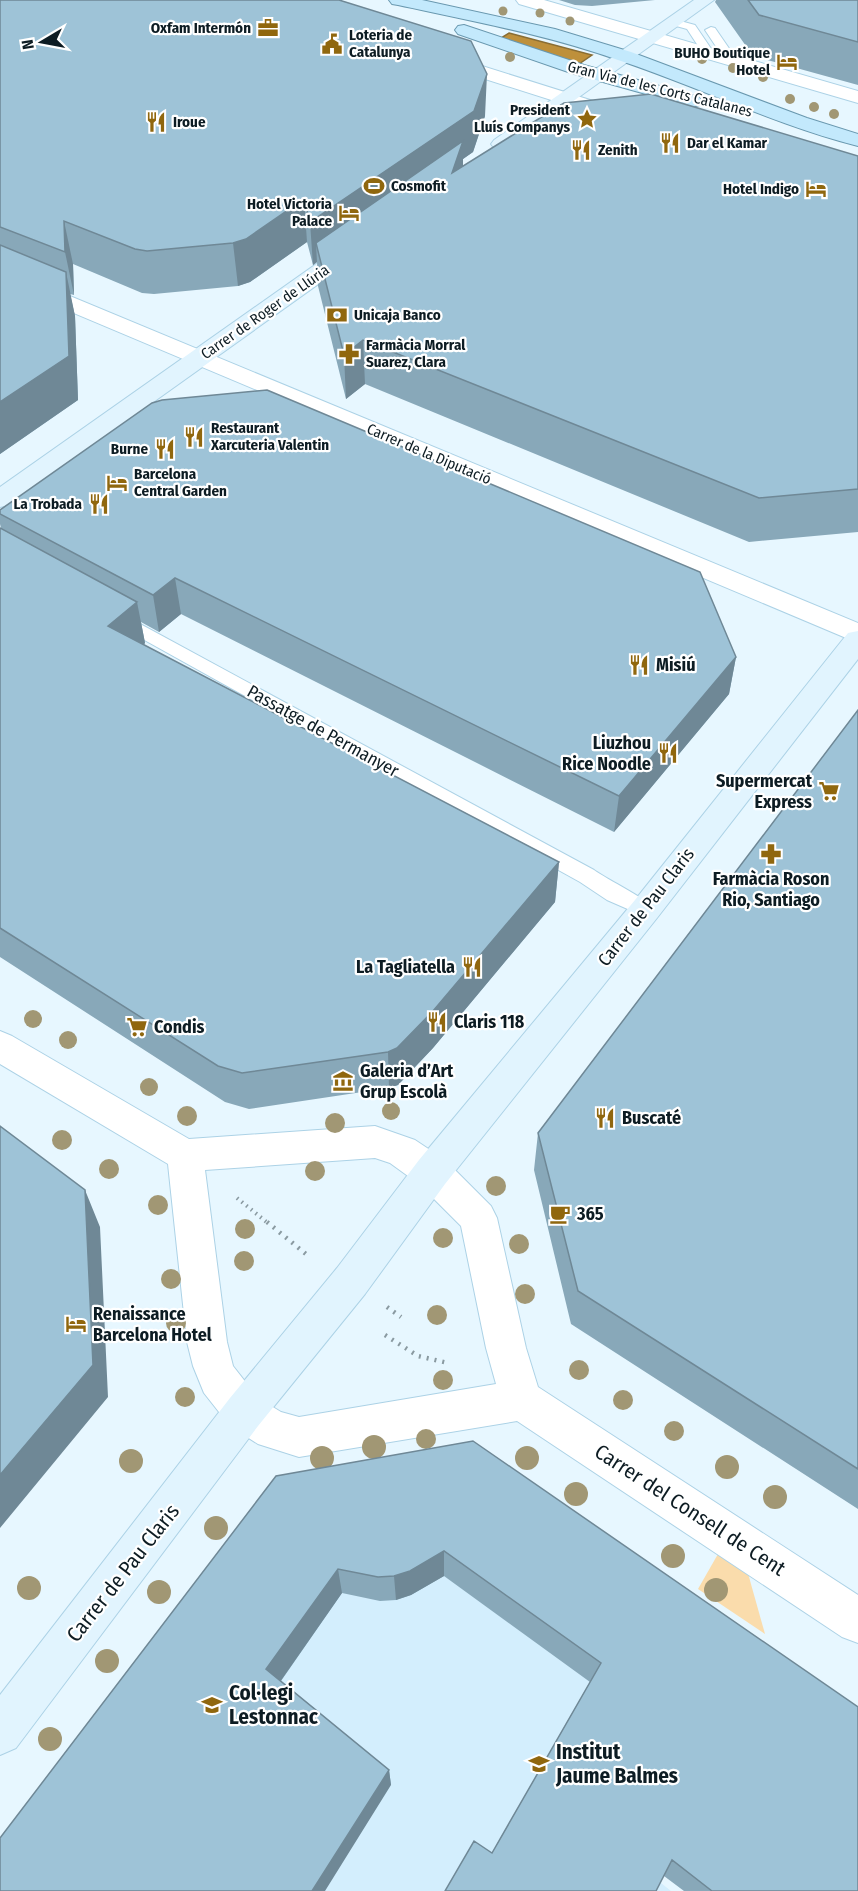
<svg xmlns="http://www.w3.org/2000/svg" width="858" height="1891" viewBox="0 0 858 1891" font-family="'Fira Sans Condensed',sans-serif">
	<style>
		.built { fill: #d3eefd }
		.green { fill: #fadcac }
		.water { fill: #be903b; stroke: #896d34; stroke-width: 1.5 }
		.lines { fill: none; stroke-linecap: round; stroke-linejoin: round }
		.lane-casing { stroke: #acd2e6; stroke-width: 2 }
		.street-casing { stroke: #acd2e6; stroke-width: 2 }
		.secondary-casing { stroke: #acd2e6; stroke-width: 2 }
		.primary-casing { stroke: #6998af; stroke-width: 2 }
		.path-far1 { stroke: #8a9aa1; stroke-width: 4; stroke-dasharray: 1.5 4.5; stroke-linecap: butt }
		.path { stroke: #8a9aa1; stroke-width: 4.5; stroke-dasharray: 2 6; stroke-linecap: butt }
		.lane { fill: #fff; fill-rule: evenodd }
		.street { fill: #fff; fill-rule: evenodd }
		.secondary { fill: #e1f4fe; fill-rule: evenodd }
		.primary { fill: #c3e9fc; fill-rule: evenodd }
		.tree { fill: #a19774 }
		.wall { fill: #88a8b9 }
		.shaded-wall { fill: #6f8896 }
		.building { fill: #9ec3d7; stroke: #6f8896; stroke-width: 1.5 }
		.labels { text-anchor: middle; stroke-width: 4.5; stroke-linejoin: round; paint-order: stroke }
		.far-poi-label { font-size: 15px; font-weight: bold; fill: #0d1c23; stroke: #fff; text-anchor: start }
		.far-street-label { font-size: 15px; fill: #0d1c23; stroke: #fff }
		.poi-label { font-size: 18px; font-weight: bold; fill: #0d1c23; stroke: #fff; text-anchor: start }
		.street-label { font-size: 18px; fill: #0d1c23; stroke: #fff }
		.near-street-label { font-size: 21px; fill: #0d1c23; stroke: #fff }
		.near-poi-label { font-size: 21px; font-weight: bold; fill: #0d1c23; stroke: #fff; text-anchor: start }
	</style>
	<rect width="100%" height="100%" fill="#e7f7ff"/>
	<path class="built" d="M283,1503l479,172 -106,204 15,12h-671v-10z"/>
	<path class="green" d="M726,1540l16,12 23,82 -67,-45z"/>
	<path class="water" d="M509,33l83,22 -13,9 -78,-26z"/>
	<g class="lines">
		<g class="lane-casing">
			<path id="lane" d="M673,19l22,6 19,28 -2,2h-8l-17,-26 -18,-5 -2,-2z
				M711,27l4,1 22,32 -2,2h-8l-2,-2 -20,-30z
				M118,612l476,258c11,8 59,33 62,39l-3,6 -7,2 -39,-17 -27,-18 -468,-260 -3,-4 3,-4z"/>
		</g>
		<g class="street-casing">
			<path id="street" d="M516,0h28l314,91v12l-339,-99z
				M444,54l181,57 3,4 -3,4h-14l-173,-55 -3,-4 3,-4z
				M0,267l858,356v20l-858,-361z
				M0,1031l12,5 177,103 186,-13 40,14 30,20 46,46 6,12 29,130 12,39 320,208v48l-16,-6 -325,-216 -218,36 -41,-13 -28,-18 -26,-33 -11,-27 -6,-24 -19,-178 -168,-100zM375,1158l15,5 29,21 42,42 25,122 10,36 -197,33 -18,-5 -23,-14 -25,-32 -6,-24 -22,-172z"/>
		</g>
		<g class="secondary-casing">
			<path id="secondary" d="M694,0h20l-206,148h-14l-3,-4 3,-4z
				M354,242l8,1 3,5 -3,5 -353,252 -9,2v-20l346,-244z
				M858,631v28l-201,259 -212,266 -80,110 -107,132 -242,322 -16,7v-60l230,-297 107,-130 82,-108 216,-260 213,-267z"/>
		</g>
		<g class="primary-casing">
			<path id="primary" d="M389,0h33l133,29 76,23 176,66 51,16v12c-82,-21 -159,-59 -240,-86 -71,-25 -146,-39 -220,-55l-6,-1z
				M464,25l120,40 115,32 3,4 -3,4 -7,2 -121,-34 -113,-39 -3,-4 3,-4z"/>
		</g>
		<path class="path-far1" d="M237,1198l32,26"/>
		<path class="path" d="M267,1222l39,32
			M387,1307l14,10
			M385,1335l33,21 30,7"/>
		<use href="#lane" class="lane"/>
		<use href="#street" class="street"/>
		<use href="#secondary" class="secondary"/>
		<use href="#primary" class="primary"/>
	</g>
	<g class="tree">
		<circle cx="503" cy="11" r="4.5"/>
		<circle cx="540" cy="13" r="4.5"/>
		<circle cx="570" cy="21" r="4.5"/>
		<circle cx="510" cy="57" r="5"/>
		<circle cx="702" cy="59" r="5"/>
		<circle cx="733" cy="68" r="5"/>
		<circle cx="763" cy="77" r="5"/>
		<circle cx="790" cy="99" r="5"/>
		<circle cx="814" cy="107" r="5"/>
		<circle cx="834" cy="114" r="5"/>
		<circle cx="33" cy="1019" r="9"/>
		<circle cx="68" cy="1040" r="9"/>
		<circle cx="149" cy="1087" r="9"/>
		<circle cx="391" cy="1111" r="9"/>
		<circle cx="187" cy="1116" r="10"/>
		<circle cx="335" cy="1123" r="10"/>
		<circle cx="62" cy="1140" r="10"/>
		<circle cx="109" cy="1169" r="10"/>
		<circle cx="315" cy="1171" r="10"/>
		<circle cx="496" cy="1186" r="10"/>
		<circle cx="158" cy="1205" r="10"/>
		<circle cx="245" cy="1229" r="10"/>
		<circle cx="443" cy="1238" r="10"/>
		<circle cx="519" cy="1244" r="10"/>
		<circle cx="244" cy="1261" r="10"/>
		<circle cx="171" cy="1279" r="10"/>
		<circle cx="525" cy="1294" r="10"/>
		<circle cx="437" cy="1315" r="10"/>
		<circle cx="176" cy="1323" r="10"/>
		<circle cx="579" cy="1370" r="10"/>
		<circle cx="443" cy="1380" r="10"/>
		<circle cx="185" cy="1397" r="10"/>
		<circle cx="623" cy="1400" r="10"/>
		<circle cx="674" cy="1431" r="10"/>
		<circle cx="426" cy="1439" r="10"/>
		<circle cx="374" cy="1447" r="12"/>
		<circle cx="322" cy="1458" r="12"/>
		<circle cx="527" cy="1458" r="12"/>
		<circle cx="131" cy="1461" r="12"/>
		<circle cx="727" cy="1467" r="12"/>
		<circle cx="576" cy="1494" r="12"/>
		<circle cx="775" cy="1497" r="12"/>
		<circle cx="216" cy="1528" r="12"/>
		<circle cx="673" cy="1556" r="12"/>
		<circle cx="29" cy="1588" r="12"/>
		<circle cx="716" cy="1590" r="12"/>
		<circle cx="159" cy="1592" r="12"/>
		<circle cx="107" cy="1661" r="12"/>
		<circle cx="50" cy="1739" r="12"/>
	</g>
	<path class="wall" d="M0,0l485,116 -12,36 -10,7v7l395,-10v376l-109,10 -384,-158 -19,15 -28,-113 -1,-24 -4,3 -6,-23 -57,40 -12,4 -84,8 -12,-1 -69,-29 1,31 -4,-1 5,22 3,84 -78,54z
		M559,0h96l-63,6 -17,-1z
		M716,0h142v85l-105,-29 -38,-54z
		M0,510l736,147 -7,37 -115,138 -433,-218 -22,18 -18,-10 4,21 -1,2 415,217 -4,40 -122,146 -35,37 -9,3 -140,21 -24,-7 -225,-145v-429h1l-1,-4z
		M858,710v799l-287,-185 -37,-154 4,-37z
		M473,1441l385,450h-174l-20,-15 -172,-23 98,-171 -146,-106 -33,19 -15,5 -16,1 -38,-8 -61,88 108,89 2,15 -391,53z"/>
	<path class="shaded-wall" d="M487,74l-2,42 -12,36 -10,7v24l-147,60 1,19 -4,3 -3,-43z
		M304,199l3,43 -57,40 -12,4 -5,-43z
		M64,221l9,43 1,31 -9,-43z
		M66,272l9,44 3,84 -78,54v-52z
		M363,340l2,44 -19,15 -2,-44z
		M175,578l6,36 -22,18 -6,-37z
		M137,602l8,41 -28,24 -9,-41z
		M736,657l-7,37 -115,138 5,-36z
		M559,862l-4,40 -122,146 -35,37 -9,3 -1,-36z
		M85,1190l15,37 8,170 -108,131v-53z
		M444,1551v25l-33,19 -15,5 -2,-24z
		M338,1569l4,24 -67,96 -9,-20z
		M389,1770l2,15 -66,106h-13z"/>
	<path class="building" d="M0,0h339l132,41 16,33 -13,37 -164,111 -6,-23 -58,40 -13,4 -86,8 -12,-2 -71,-28 1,31 -65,-25z
		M748,0h110v42l-99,-27z
		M651,94l207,62v333l-99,9 -396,-158 -19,15 -28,-112 147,-102 -11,32 112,-70z
		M0,245l66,27 3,84 -69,46z
		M267,390l433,182 36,85 -117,139 -444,-218 -22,17 -153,-81v-4l152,-107 10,-3z
		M0,528l137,74 -29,24 451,236 -126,149 -36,37 -9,4 -146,21 -24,-7 -218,-138z
		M858,710v759l-280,-178 -40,-158z
		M0,1126l85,64 8,175 -93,110z
		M473,1441l385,266v184h-146l-40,-31 -16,31h-211l29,-50 18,12 109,-190 -157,-112 -34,20 -16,5 -16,1 -40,-8 -72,100 123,101 -77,121h-312v-53l276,-362z"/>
	<defs>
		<g id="office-bare" transform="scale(1.62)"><path d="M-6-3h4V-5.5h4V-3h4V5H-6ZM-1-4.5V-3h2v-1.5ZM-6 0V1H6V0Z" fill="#90670e" stroke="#fff" stroke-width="2.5" paint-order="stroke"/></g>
		<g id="civic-bare" transform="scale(1.62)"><path d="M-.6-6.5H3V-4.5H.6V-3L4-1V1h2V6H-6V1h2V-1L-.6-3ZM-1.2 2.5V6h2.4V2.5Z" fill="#90670e" stroke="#fff" stroke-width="2.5" paint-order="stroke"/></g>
		<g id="hotel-bare" transform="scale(1.62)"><path d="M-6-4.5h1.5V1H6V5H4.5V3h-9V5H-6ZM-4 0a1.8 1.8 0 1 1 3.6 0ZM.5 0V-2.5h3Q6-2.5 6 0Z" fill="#90670e" stroke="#fff" stroke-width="2.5" paint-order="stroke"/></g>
		<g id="sight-bare" transform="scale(1.62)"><path d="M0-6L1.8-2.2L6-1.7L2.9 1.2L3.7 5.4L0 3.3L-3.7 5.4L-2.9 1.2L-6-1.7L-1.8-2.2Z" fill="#90670e" stroke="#fff" stroke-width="2.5" paint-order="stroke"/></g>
		<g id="restaurant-bare" transform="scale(1.62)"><path d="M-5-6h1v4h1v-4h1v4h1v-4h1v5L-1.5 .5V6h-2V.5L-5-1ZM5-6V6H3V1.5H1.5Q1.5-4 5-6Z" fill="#90670e" stroke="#fff" stroke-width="2.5" paint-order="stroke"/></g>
		<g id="stadium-bare" transform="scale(1.62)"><path d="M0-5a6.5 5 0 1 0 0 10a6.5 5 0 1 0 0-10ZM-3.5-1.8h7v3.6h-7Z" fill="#90670e" stroke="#fff" stroke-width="2.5" paint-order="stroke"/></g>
		<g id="bank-bare" transform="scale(1.62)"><path d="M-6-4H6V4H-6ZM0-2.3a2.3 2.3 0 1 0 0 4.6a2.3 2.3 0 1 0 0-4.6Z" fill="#90670e" stroke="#fff" stroke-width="2.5" paint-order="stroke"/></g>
		<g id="pharmacy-bare" transform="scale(1.62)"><path d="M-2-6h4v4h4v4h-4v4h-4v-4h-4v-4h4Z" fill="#90670e" stroke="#fff" stroke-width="2.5" paint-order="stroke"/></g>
		<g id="supermarket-bare" transform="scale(1.62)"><path d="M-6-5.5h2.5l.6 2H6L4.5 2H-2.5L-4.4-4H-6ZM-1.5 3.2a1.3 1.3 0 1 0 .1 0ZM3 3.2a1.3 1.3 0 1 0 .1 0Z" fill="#90670e" stroke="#fff" stroke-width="2.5" paint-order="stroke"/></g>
		<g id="museum-bare" transform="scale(1.62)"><path d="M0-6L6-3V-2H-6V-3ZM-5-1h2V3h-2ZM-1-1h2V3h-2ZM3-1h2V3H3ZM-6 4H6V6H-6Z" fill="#90670e" stroke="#fff" stroke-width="2.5" paint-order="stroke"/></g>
		<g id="cafe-bare" transform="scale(1.62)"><path d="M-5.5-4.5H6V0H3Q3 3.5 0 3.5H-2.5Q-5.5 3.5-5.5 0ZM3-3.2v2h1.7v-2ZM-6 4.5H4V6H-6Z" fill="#90670e" stroke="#fff" stroke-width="2.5" paint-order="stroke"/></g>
		<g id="school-bare" transform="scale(1.62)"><path d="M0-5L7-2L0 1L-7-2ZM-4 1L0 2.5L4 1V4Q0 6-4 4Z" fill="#90670e" stroke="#fff" stroke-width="2.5" paint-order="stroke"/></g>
	</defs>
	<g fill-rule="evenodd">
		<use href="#office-bare" x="268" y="28"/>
		<use href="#civic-bare" x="332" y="44"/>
		<use href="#hotel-bare" x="787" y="62"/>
		<use href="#sight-bare" x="587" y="119"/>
		<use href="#restaurant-bare" x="156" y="122"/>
		<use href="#restaurant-bare" x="670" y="143"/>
		<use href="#restaurant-bare" x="581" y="150"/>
		<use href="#stadium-bare" x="374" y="186"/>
		<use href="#hotel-bare" x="816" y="189"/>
		<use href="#hotel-bare" x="349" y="213"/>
		<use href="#bank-bare" x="337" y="315"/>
		<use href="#pharmacy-bare" x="349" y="354"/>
		<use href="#restaurant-bare" x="194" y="437"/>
		<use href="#restaurant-bare" x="165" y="449"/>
		<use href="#hotel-bare" x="117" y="483"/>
		<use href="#restaurant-bare" x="99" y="504"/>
		<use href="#restaurant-bare" x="639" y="665"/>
		<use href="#restaurant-bare" x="668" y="753"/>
		<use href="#supermarket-bare" x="829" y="791"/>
		<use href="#pharmacy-bare" x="771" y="854"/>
		<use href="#restaurant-bare" x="472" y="967"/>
		<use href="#restaurant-bare" x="437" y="1022"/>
		<use href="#supermarket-bare" x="137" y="1027"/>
		<use href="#museum-bare" x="343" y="1081"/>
		<use href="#restaurant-bare" x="605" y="1118"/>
		<use href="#cafe-bare" x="560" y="1214"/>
		<use href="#hotel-bare" x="76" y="1324"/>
		<use href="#school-bare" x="212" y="1705"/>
		<use href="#school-bare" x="539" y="1764"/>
	</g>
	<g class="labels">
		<g class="far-poi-label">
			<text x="251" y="33" text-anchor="end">Oxfam Intermón</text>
			<text x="349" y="40">Loteria de<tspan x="349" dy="17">Catalunya</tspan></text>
			<text x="770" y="58" text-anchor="end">BUHO Boutique<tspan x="770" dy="17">Hotel</tspan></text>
			<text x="570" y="115" text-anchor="end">President<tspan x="570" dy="17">Lluís Companys</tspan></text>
			<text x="173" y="127">Iroue</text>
			<text x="687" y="148">Dar el Kamar</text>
			<text x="598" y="155">Zenith</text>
			<text x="391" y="191">Cosmofit</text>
			<text x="799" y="194" text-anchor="end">Hotel Indigo</text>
			<text x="332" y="209" text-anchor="end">Hotel Victoria<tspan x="332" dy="17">Palace</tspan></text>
			<text x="354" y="320">Unicaja Banco</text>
			<text x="366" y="350">Farmàcia Morral<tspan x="366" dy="17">Suarez, Clara</tspan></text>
			<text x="211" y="433">Restaurant<tspan x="211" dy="17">Xarcuteria Valentin</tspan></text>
			<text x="148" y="454" text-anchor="end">Burne</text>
			<text x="134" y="479">Barcelona<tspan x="134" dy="17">Central Garden</tspan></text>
			<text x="82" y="509" text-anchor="end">La Trobada</text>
		</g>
		<g class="far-street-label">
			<text transform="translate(660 89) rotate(14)" y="5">Gran Via de les Corts Catalanes</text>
			<text transform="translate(265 312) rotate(-35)" y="5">Carrer de Roger de Llúria</text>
			<text transform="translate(429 454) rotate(23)" y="5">Carrer de la Diputació</text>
		</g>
		<g class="poi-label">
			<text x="656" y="671">Misiú</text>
			<text x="651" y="749" text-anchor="end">Liuzhou<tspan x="651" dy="21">Rice Noodle</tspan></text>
			<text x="812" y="787" text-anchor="end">Supermercat<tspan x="812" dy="21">Express</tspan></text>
			<text x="771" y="885" text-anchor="middle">Farmàcia Roson<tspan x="771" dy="21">Rio, Santiago</tspan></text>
			<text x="455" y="973" text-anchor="end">La Tagliatella</text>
			<text x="454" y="1028">Claris 118</text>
			<text x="154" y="1033">Condis</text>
			<text x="360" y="1077">Galeria d’Art<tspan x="360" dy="21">Grup Escolà</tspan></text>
			<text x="622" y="1124">Buscaté</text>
			<text x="577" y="1220">365</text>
			<text x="93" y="1320">Renaissance<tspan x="93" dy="21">Barcelona Hotel</tspan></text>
		</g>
		<g class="street-label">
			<text transform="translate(323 731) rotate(29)" y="6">Passatge de Permanyer</text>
			<text transform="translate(646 907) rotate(-52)" y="6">Carrer de Pau Claris</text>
		</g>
		<g class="near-street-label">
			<text transform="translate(690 1510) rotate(33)" y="7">Carrer del Consell de Cent</text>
			<text transform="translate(123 1573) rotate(-52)" y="7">Carrer de Pau Claris</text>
		</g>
		<g class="near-poi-label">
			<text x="229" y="1700">Col·legi<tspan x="229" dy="24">Lestonnac</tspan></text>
			<text x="556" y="1759">Institut<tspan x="556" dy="24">Jaume Balmes</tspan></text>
		</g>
	</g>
	<g transform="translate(42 42) rotate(260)" stroke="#ffffff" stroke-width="4.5" paint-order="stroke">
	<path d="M0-4.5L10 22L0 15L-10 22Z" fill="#0d1c23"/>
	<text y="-9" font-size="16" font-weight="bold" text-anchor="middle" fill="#0d1c23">N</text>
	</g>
</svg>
